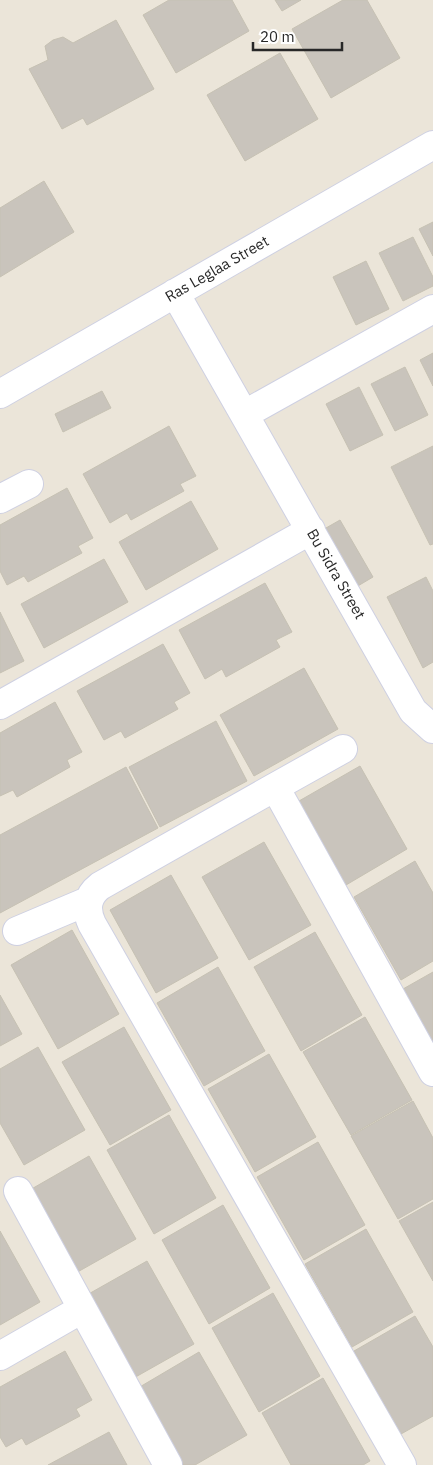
<svg xmlns="http://www.w3.org/2000/svg" width="433" height="1465" viewBox="0 0 433 1465" font-family="'IBM Plex Sans',sans-serif">
	<style>
		.building { fill: #c9c4bc; stroke: #c6c1b3 }
		.lines { fill: none; stroke-linecap: round; stroke-linejoin: round }
		.minor-casing { stroke: #ced0e2; stroke-width: 30 }
		.minor { stroke: #fff; stroke-width: 28 }
		.labels { text-anchor: middle; stroke-width: 4; stroke-linejoin: round; paint-order: stroke }
		.street-label { font-size: 15px; fill: #282828; stroke: #fff }
	</style>
	<rect width="100%" height="100%" fill="#ebe5d9"/>
	<path class="building" d="M169,0h63l17,31 -73,42 -33,-58z
		M275,0h26l-19,11z
		M343,0h24l33,58 -69,40 -39,-69z
		M116,20l38,69 -67,36 -4,-7 -21,11 -33,-60 19,-9 -3,-14 8,-6 10,-3 10,6z
		M280,53l38,66 -73,42 -38,-66z
		M44,181l30,51 -74,45v-69z
		M433,222v34l-14,-27z
		M413,237l20,40v9l-30,15 -24,-48z
		M366,261l23,48 -33,16 -23,-48z
		M433,353v33l-13,-26z
		M405,367l23,48 -33,16 -24,-47z
		M359,387l24,48 -33,16 -24,-47z
		M102,391l9,17 -48,24 -8,-18z
		M169,426l27,50 -16,8 4,7 -53,29 -4,-7 -17,10 -27,-49z
		M433,446v98l-3,1 -39,-78z
		M67,488l26,50 -15,8 4,7 -54,29 -4,-6 -17,9 -7,-14v-46z
		M191,501l27,48 -72,41 -27,-48z
		M340,520l33,57 -22,13 -32,-58z
		M104,559l24,43 -84,46 -23,-44z
		M426,577l7,14v71l-10,6 -36,-71z
		M265,583l27,49 -16,8 4,7 -54,30 -4,-8 -17,10 -26,-49z
		M0,612l24,49 -24,12z
		M163,644l27,49 -16,9 4,7 -53,29 -4,-7 -17,9 -27,-49z
		M304,668l34,61 -84,47 -34,-61z
		M55,702l27,50 -15,8 3,7 -53,30 -4,-7 -13,6v-63z
		M216,721l31,60 -87,46 -31,-60z
		M360,766l47,83 -61,36 -47,-84z
		M126,767l32,61 -158,85v-78z
		M264,842l47,83 -62,35 -47,-83z
		M415,861l18,32v68l-32,19 -47,-83z
		M171,875l47,83 -62,35 -46,-83z
		M72,930l47,84 -61,35 -47,-84z
		M315,932l47,83 -61,36 -47,-84z
		M218,967l47,84 -61,35 -47,-83z
		M433,972v70l-30,-53z
		M0,995l22,39 -22,12z
		M365,1017l47,83 -61,35 -48,-83z
		M124,1027l47,83 -61,35 -48,-83z
		M38,1047l47,83 -61,35 -24,-42v-54z
		M269,1054l47,83 -61,35 -47,-83z
		M413,1101l20,37v61l-35,20 -47,-83z
		M169,1115l47,83 -62,36 -47,-84z
		M318,1142l47,83 -61,35 -47,-83z
		M89,1156l47,83 -62,35 -46,-83z
		M433,1202v79l-34,-60z
		M223,1205l47,83 -61,36 -47,-84z
		M366,1229l47,83 -61,35 -47,-83z
		M0,1231l40,71 -40,23z
		M147,1261l47,83 -62,35 -47,-83z
		M273,1293l47,83 -61,36 -47,-84z
		M415,1316l18,31v69l-32,18 -47,-83z
		M65,1351l27,49 -16,9 4,7 -54,29 -4,-7 -16,9 -6,-10v-50z
		M199,1352l48,83 -52,30h-13l-44,-77z
		M323,1378l47,83 -7,4h-72l-29,-52z
		M109,1432l18,33h-79z"/>
	<g class="lines">
		<g class="minor-casing">
			<path id="minor" d="M175,293l238,418 20,18
				M0,394l433,-249
				M245,414l188,-105
				M0,499l29,-15
				M0,705l311,-175
				M275,787l68,-38
				M17,931l71,-30
				M18,1191l150,274
				M0,1356l82,-47
				M402,1465l-310,-541c-7,-15 -5,-28 8,-38l175,-99 158,285"/>
		</g>
		<use href="#minor" class="minor"/>
	</g>
	<g class="labels">
		<g class="street-label">
			<text transform="translate(217 269) rotate(-30)" y="5">Ras Leglaa Street</text>
			<text transform="translate(336 574) rotate(60)" y="5">Bu Sidra Street</text>
		</g>
	</g>
	<path d="M253 42v8h89v-8" fill="none" stroke="#282828" stroke-width="2.5"/>
	<text x="260" y="42" font-size="15" fill="#282828" stroke="#ffffff" stroke-width="4" paint-order="stroke">20 m</text>
</svg>
